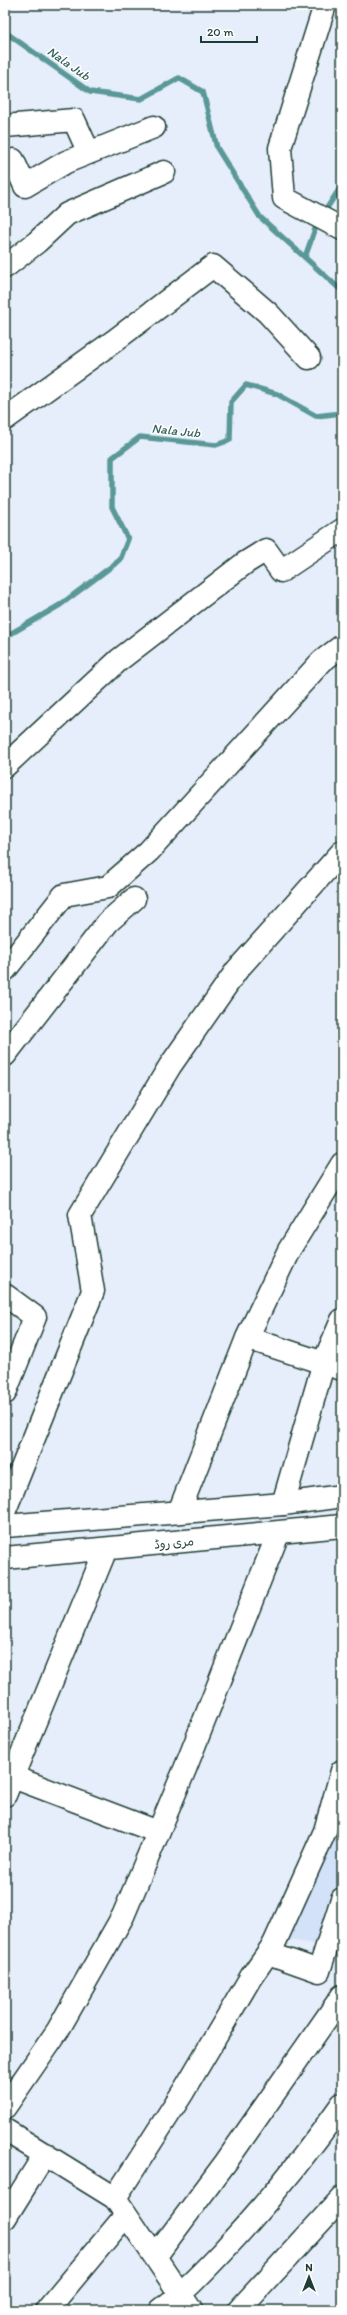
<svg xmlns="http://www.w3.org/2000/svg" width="347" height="2315" viewBox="0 0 347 2315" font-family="Itim,'Playpen Sans Arabic',sans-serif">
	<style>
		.built { fill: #d4e2f9 }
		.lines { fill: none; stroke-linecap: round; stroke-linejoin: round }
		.stream { stroke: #5a9897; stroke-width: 5.5 }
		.minor-casing { stroke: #1f3d34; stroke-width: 25 }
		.primary-casing { stroke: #1f3d34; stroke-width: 25 }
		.minor { stroke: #fff; stroke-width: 22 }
		.primary { stroke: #fff; stroke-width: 22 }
		.labels { text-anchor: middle; stroke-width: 3; stroke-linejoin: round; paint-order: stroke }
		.street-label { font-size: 12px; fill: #1f3d34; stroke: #fff }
		.water-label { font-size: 13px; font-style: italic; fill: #38635d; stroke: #fff }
	</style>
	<rect width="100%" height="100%" fill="#e6eefb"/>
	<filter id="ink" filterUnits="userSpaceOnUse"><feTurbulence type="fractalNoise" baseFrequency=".025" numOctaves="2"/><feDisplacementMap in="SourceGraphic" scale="8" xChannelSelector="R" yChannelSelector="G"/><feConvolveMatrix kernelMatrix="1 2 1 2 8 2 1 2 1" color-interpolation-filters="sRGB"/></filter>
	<g filter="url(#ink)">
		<path class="built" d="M342,1755v194l-52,-9z"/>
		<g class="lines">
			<path class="stream" d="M5,32l85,60 51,7 38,-21 24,14 14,56 43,69 82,74
				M323,214l19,-29
				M305,257l13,-36
				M5,637l55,-32 60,-45 8,-21 -16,-32v-49l28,-21 76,8 14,-5 1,-38 15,-17 31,9 39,22 26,-3"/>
			<g class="minor-casing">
				<path id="minor" d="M325,5l-45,143 4,50 58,31
					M5,126l69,-6 15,33
					M5,167l8,-7 12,26 41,-24 88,-35
					M5,267l32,-25 30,-28 97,-42
					M5,419l109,-78 99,-75 55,47 41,45
					M5,766l114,-106 126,-97 21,-13 15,21 61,-41
					M5,970l59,-75 44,-8 41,-36 173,-190 20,-15
					M5,1055l103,-133 26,-23
					M5,1295l30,22 -30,76
					M247,1338l95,31
					M283,1504l41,-142 18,-42
					M5,1510l88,-219 -13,-76 90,-149 67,-96 105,-118
					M179,1512l68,-174 42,-88 53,-86
					M13,1777l145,55
					M5,1795l101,-246
					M268,1953l51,18 23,-72
					M5,2107l53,-77 65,-114 62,-147 93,-235
					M5,2130l110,68 76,112
					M115,2198l68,-106 68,-115 23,-33 51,-113 17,-60
					M5,2218l40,-64
					M155,2257l71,-95 116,-166
					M47,2310l79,-95
					M161,2310c22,-17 41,-37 60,-57 44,-47 84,-96 121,-149
					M239,2310l103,-112"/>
			</g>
			<g class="primary-casing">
				<path id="primary" d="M5,1526l278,-22 59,-8
					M5,1558l337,-32"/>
			</g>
			<use href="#minor" class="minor"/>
			<use href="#primary" class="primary"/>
		</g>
	</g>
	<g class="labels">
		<g class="street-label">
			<text transform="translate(174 1543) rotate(-5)" y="4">مری روڈ</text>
		</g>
		<g class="water-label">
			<text transform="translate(69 63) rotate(35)" y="5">Nala Jub</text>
			<text transform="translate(176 430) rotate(6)" y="5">Nala Jub</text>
		</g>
	</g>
	<rect width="347" height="2315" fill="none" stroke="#fff" stroke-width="20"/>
	<rect x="10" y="10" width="327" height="2295" fill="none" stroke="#1f3d34" stroke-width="1.5" filter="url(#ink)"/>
	<g transform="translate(309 2277)" stroke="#ffffff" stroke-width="3" paint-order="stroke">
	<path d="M0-3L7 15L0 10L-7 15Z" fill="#1f3d34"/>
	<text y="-6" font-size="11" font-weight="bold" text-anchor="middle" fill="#1f3d34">N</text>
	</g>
	<path d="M201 36v6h56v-6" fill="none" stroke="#1f3d34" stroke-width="2"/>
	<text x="207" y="36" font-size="12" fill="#1f3d34" stroke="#ffffff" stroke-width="3" paint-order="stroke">20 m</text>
</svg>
